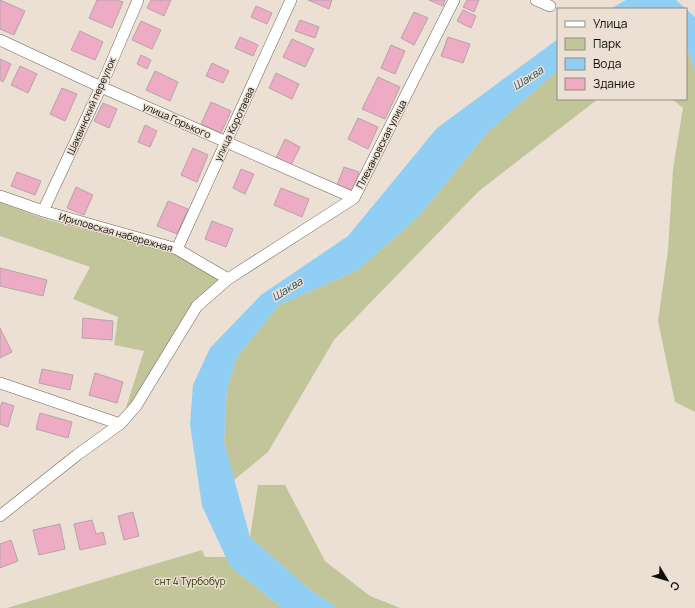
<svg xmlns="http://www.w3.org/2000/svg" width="695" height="608" viewBox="0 0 695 608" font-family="Manrope,sans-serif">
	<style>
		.green { fill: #c1c599 }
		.water { fill: #90cef3 }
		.building { fill: #edacc4; stroke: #b6a4aa }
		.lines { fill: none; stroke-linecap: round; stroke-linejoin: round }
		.street-casing { stroke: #6c6357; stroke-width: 12 }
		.street { stroke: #fff; stroke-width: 11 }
		.labels { text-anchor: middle; stroke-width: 3; stroke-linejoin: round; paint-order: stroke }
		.street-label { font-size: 10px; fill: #110e09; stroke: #ebe0d3 }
		.park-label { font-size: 10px; fill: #2d2f00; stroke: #ebe0d3 }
		.water-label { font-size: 11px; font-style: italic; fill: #1d4c66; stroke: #ebe0d3 }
	</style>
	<rect width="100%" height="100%" fill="#ebe0d3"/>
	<path class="green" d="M686,45l9,26v341l-20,-10 -17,-81 10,-71 5,-81 10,-61 -11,-9h14z
		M558,70v29h40l-119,92 -145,149 -66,112 -34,28 -10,-38 3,-54 10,-31 42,-52 79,-35 61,-54 68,-83z
		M0,202l45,17 130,35 47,25 -99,138 21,-66 -30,-6 4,-28 -45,-18 17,-32 -90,-31z
		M258,485h27l40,76 45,35 30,12h-62l-28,-18 -60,-53z
		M202,550l3,7h21l4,9 52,42h-275z"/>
	<path class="water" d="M626,0h50l19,17v54l-9,-26v-36h-76z
		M558,39v31l-71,63 -68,83 -61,54 -79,35 -42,52 -10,31 -3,54 26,95 60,53 28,18h-56l-52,-42 -28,-60 -12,-82 3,-39 17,-37 51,-53 87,-59 89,-108z"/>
	<path class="building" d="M0,0l25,11 -11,24 -14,-6z
		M97,0h20l6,2 -11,26 -23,-10z
		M151,0h20l-7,16 -17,-8z
		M308,0h24l-3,9z
		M429,0h16l-2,6z
		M467,0h12l-5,12 -11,-5z
		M256,6l16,7 -5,11 -16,-7z
		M463,10l13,6 -5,12 -14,-7z
		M414,12l14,6 -14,27 -13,-7z
		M300,20l19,7 -4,11 -20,-7z
		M141,21l20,9 -9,19 -20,-9z
		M80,31l23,11 -8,18 -24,-10z
		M240,37l18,8 -5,11 -18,-8z
		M448,37l22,7 -7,19 -22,-7z
		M292,39l22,10 -9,18 -22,-10z
		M391,45l14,6 -10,23 -14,-6z
		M141,55l10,5 -4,9 -10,-5z
		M0,59l11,5 -8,18 -3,-2z
		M212,63l17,8 -6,12 -17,-7z
		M20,66l17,8 -9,19 -17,-8z
		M155,71l23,11 -8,19 -24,-11z
		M276,73l23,11 -7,15 -23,-11z
		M378,77l22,10 -15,32 -23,-10z
		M62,88l15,6 -12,27 -15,-7z
		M211,102l20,9 -10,22 -20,-9z
		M103,103l14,6 -8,19 -15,-7z
		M358,118l20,9 -10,22 -20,-10z
		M145,125l12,6 -7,16 -12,-5z
		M285,139l15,8 -9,18 -15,-7z
		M193,148l15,7 -11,27 -16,-7z
		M344,167l15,5 -7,19 -15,-6z
		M241,169l13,5 -9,20 -12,-6z
		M17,172l24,9 -6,14 -24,-9z
		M76,187l17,8 -9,20 -17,-7z
		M281,188l28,11 -7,18 -28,-12z
		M168,201l20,8 -11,25 -20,-8z
		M212,221l21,8 -7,18 -21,-8z
		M0,268l47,12 -4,16 -43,-10z
		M83,318l30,3 -1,19 -30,-2z
		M0,328l12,24 -12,6z
		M42,369l31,6 -3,15 -31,-7z
		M95,373l28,9 -6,21 -28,-8z
		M2,402l12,4 -6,21 -8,-3v-16z
		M40,413l32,9 -4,16 -32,-9z
		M133,512l6,24 -15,4 -6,-24z
		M92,520l4,14 7,-2 3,12 -26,6 -6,-26z
		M60,524l5,25 -26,6 -6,-25z
		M11,540l7,21 -18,7v-24z"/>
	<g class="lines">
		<g class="street-casing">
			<path id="street" d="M536,0l14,6
				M0,40l101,47 253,111
				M0,196l43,15 134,38 51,30
				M43,211l58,-124 37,-87
				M177,249l114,-249
				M0,383l120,41
				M0,516l77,-61 43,-31 16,-18 61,-100 31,-27 126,-81 100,-198"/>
		</g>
		<use href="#street" class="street"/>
	</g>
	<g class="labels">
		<g class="street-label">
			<text transform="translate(91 106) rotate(-66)" y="4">Шаквинский переулок</text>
			<text transform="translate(177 120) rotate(24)" y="4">улица Горького</text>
			<text transform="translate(234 124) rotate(-65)" y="4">улица Коротаева</text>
			<text transform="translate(381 144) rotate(-63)" y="4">Плехановская улица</text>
			<text transform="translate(116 232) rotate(16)" y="4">Ириловская набережная</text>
		</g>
		<g class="park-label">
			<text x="190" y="585">снт 4 Турбобур</text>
		</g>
		<g class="water-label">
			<text transform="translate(528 78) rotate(-33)" y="4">Шаква</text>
			<text transform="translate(287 289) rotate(-32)" y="4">Шаква</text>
		</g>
	</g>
	<rect x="557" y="8" width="130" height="92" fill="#ebe0d3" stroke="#948c82"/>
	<rect x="565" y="21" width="20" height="6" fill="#ffffff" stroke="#948c82"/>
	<text x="593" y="28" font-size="12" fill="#110e09">Улица</text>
	<rect x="565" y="38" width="20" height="12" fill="#c1c599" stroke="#948c82"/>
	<text x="593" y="48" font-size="12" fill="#110e09">Парк</text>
	<rect x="565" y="58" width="20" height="12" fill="#90cef3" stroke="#948c82"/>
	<text x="593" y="68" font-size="12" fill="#110e09">Вода</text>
	<rect x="565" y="78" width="20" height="12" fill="#edacc4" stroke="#948c82"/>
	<text x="593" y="88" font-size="12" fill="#110e09">Здание</text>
	<g transform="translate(667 580) rotate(128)" stroke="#ebe0d3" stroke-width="3" paint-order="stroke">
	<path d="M0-3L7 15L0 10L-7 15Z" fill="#110e09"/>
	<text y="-6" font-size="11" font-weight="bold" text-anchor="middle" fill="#110e09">С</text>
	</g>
</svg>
